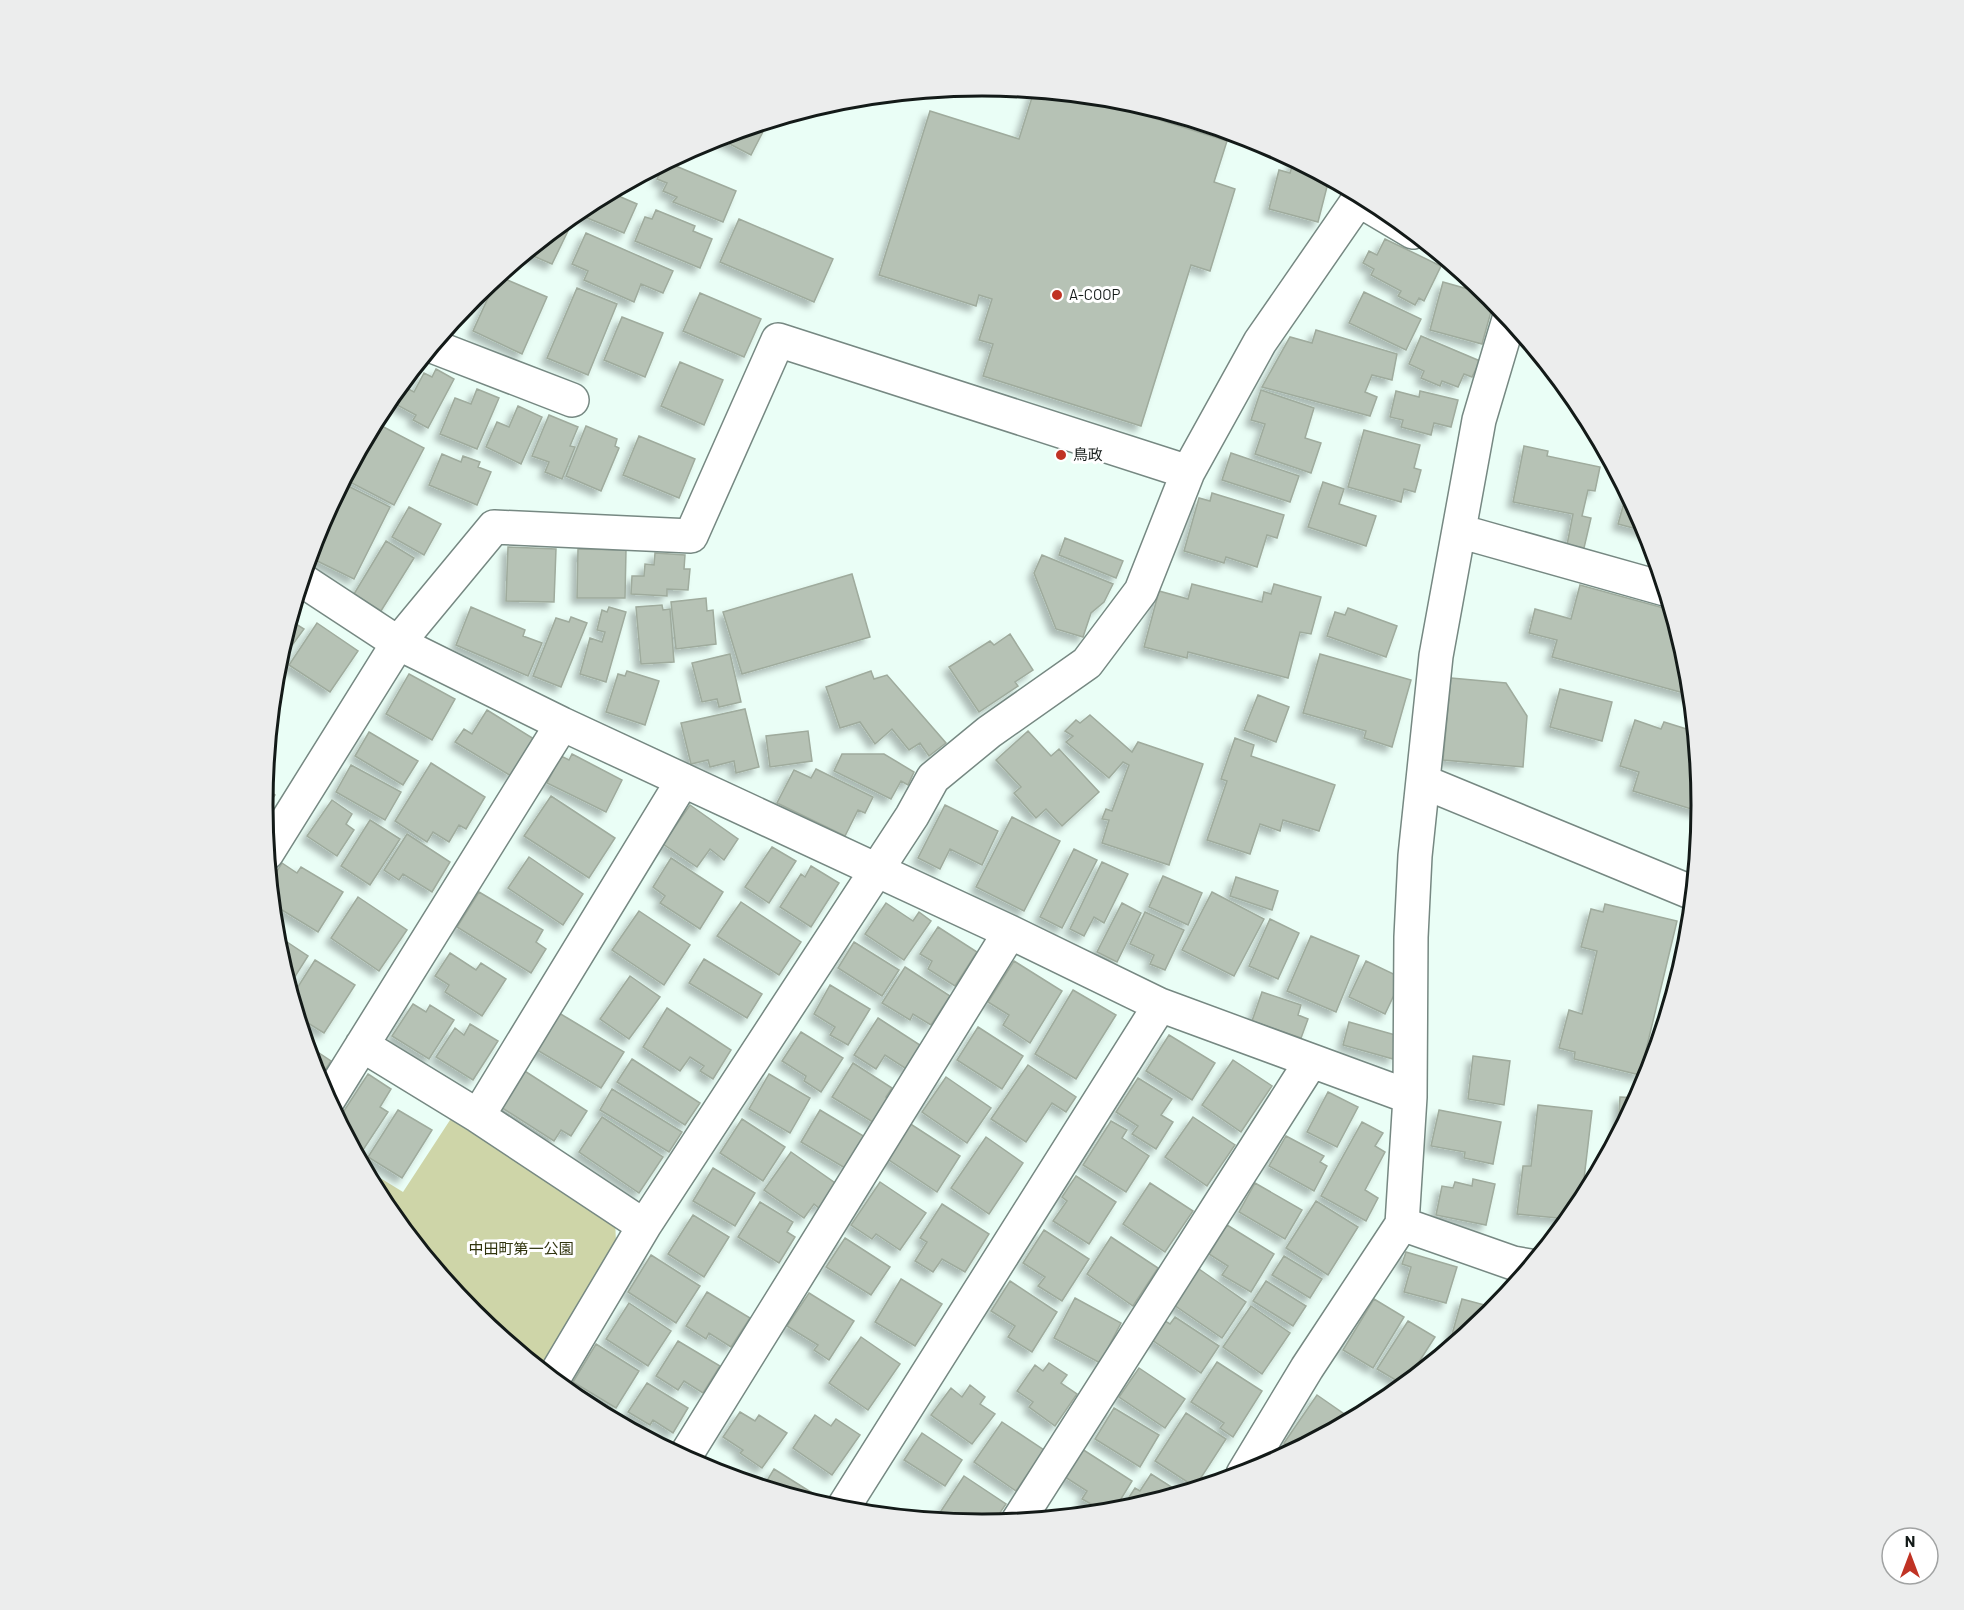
<svg xmlns="http://www.w3.org/2000/svg" width="1964" height="1610" viewBox="0 0 1964 1610" font-family="Barlow,'Noto Sans JP',sans-serif">
	<style>
		.green { fill: #ced5a8 }
		.building { fill: #b6c2b5; stroke: #9fab9d; stroke-width: 1.5; filter: url(#shadow) }
		.lines { fill: none; stroke-linecap: round; stroke-linejoin: round }
		.minor-casing { stroke: #768882; stroke-width: 36 }
		.minor { stroke: #fff; stroke-width: 33 }
		.poi-dot { fill: #c03324; stroke: #fff; stroke-width: 2 }
		.labels { text-anchor: middle; stroke-width: 6; stroke-linejoin: round; paint-order: stroke }
		.poi-label { font-size: 15px; fill: #131a18; stroke: #fff; text-anchor: start }
		.park-label { font-size: 15px; fill: #30340e; stroke: #fff }
		.rim { fill: none; stroke: #131a18; stroke-width: 3 }
	</style>
	<defs>
		<filter id="shadow"><feDropShadow dx="-5.5" dy="5.5" stdDeviation="3" flood-color="#0004"/></filter>
	</defs>
	<rect width="100%" height="100%" fill="#eafef6"/>
	<path class="green" d="M452,1117l163,100 1,27 -77,124 -66,-54 -89,-110 -20,-36 39,24z"/>
	<path class="building" d="M1034,91l46,4 147,46 -13,41 21,7 -25,82 -19,-6 -50,161 -158,-50 10,-32 -14,-4 13,-41 -13,-4 -3,11 -97,-31 51,-164 89,28z
		M768,122l-17,33 -35,-18z
		M1294,160l35,19 -11,43 -49,-13 10,-39 11,3z
		M666,162l70,29 -13,31 -50,-20 4,-5 -14,-6 4,-8 -10,-4z
		M609,192l28,12 -13,29 -49,-20z
		M656,210l39,16 -2,5 19,8 -12,29 -65,-27 10,-24 7,2z
		M739,219l94,40 -19,43 -94,-40z
		M558,227l10,4 -16,33 -26,-11z
		M586,233l87,38 -10,22 -22,-9 -7,18 -50,-22 4,-9 -16,-7z
		M1385,239l56,27 -17,35 -5,-3 -4,7 -17,-9 3,-5 -30,-16 3,-6 -11,-6 6,-12 8,4z
		M498,276l49,21 -25,57 -49,-23z
		M1443,282l46,13 5,6 -12,43 -52,-14z
		M577,288l40,16 -29,71 -41,-17z
		M1364,292l57,27 -15,31 -57,-27z
		M700,293l61,26 -17,38 -61,-26z
		M622,317l41,16 -18,44 -41,-17z
		M1316,330l81,24 -5,26 -20,-5 -7,17 12,5 -7,19 -108,-29 28,-50 22,6z
		M1421,336l59,25 -8,16 -8,-3 -6,13 -16,-6 -2,5 -19,-8 3,-7 -15,-7z
		M680,362l43,18 -19,45 -43,-19z
		M436,369l18,10 -26,49 -15,-8 3,-5 -19,-10 8,-18 9,5 10,-19 8,4z
		M477,389l22,9 -22,51 -37,-15 15,-36 16,6z
		M1261,390l53,18 -9,30 16,5 -10,30 -56,-19 10,-30 -14,-4z
		M1396,391l23,6 1,-6 38,9 -7,27 -17,-4 -3,12 -30,-8 2,-7 -13,-3z
		M518,406l24,11 -21,47 -35,-17 11,-25 12,5z
		M549,415l29,12 -8,19 5,1 -13,32 -17,-7 4,-10 -17,-6z
		M376,423l48,25 -30,57 -48,-25z
		M586,426l31,13 -2,7 4,2 -18,43 -35,-15z
		M1364,430l56,15 -6,23 7,2 -6,22 -11,-3 -3,13 -53,-15z
		M639,436l56,23 -16,39 -56,-23z
		M1524,446l24,5 -1,5 53,11 -5,24 -7,-1 -6,26 9,2 -7,30 -17,-3 6,-31 -60,-12z
		M1231,453l68,23 -9,26 -68,-22z
		M442,454l19,8 2,-6 17,6 -2,5 13,5 -14,33 -48,-20z
		M1323,482l21,7 -5,15 37,12 -10,30 -58,-19z
		M342,483l48,24 -36,72 -45,-22 8,-28z
		M1627,492l20,38 1,2 -30,-8z
		M1212,493l72,22 -7,23 -10,-3 -10,32 -31,-10 -2,6 -40,-12 15,-53 11,3z
		M409,507l32,17 -17,31 -32,-18z
		M1065,538l58,23 -7,17 -57,-23z
		M386,541l28,17 -33,53 -27,-17z
		M508,547l48,2 -2,53 -48,-1z
		M578,549l48,1 -1,48h-48z
		M655,553l30,2 -1,14h6l-2,21 -21,-1v7l-36,-2 1,-18h12l1,-12 9,1z
		M1042,555l71,29 -9,18 -13,11 -8,24 -27,-8 -22,-56z
		M852,574l18,63 -128,37 -19,-62z
		M1192,584l70,18 2,-10 7,2 3,-10 47,13 -10,37 -11,-2 -12,46 -100,-26 -1,6 -43,-11 15,-56 29,8z
		M1580,585l91,25 17,55 3,30 -139,-38 5,-17 -28,-7 6,-24 36,10z
		M706,598l1,13 6,-1 3,34 -40,5 -5,-47z
		M295,603l6,4 -10,14 13,8 -22,30 -3,-3z
		M662,605l1,5 7,-1 4,53 -33,2 -5,-57z
		M471,607l54,23 -2,6 19,7 -14,33 -72,-31z
		M609,607l17,5 -20,70 -26,-8 10,-36 12,4 3,-10 -8,-2 5,-20 5,2z
		M1348,608l49,18 -11,31 -59,-21 8,-24 10,3z
		M571,617l16,6 -26,64 -28,-11 23,-58 13,4z
		M317,623l41,28 -28,41 -41,-27z
		M1010,634l23,36 -18,12 3,4 -39,26 -30,-45 41,-26 4,4z
		M730,654l11,48 -22,5 -2,-8 -15,3 -10,-39z
		M1320,654l91,26 -19,67 -28,-9 2,-7 -63,-18z
		M627,671l32,10 -14,44 -39,-13 12,-38 7,2z
		M871,671l3,8 13,-4 59,68 -17,13 -9,-13 -11,7 -17,-21 -17,15 -15,-22 -20,6 -14,-41z
		M409,674l46,25 -23,41 -46,-26z
		M1451,678l55,5 21,33 -4,51 -80,-7z
		M1560,689l52,13 -10,39 -52,-14z
		M1258,695l31,12 -13,35 -32,-12z
		M745,709l14,58 -23,6 -2,-12 -24,6 -2,-7 -17,4 -10,-41z
		M487,710l47,29 -23,37 -56,-34 9,-13 8,5z
		M1090,715l42,37 6,-10 65,22 -34,101 -67,-22 7,-23 -7,-1 4,-10 6,2 17,-46 -6,-3 -14,16 -43,-36 7,-6 -8,-5 11,-11 4,3z
		M1635,720l26,9 3,-7 29,9 -4,10 6,2 6,69 -68,-21 6,-19 -19,-6z
		M808,731l4,30 -42,6 -4,-31z
		M1028,731l23,25 8,-7 40,43 -37,34 -16,-17 -10,9 -22,-25 7,-6 -25,-27z
		M369,732l49,29 -15,24 -48,-29z
		M1235,738l19,7 -3,11 84,29 -16,46 -36,-11 -3,11 -20,-7 -10,30 -43,-14 20,-59 -6,-2z
		M572,754l50,26 -16,32 -59,-29 14,-27 8,4z
		M842,754h42l30,18 -6,13 -7,-4 -10,18 -57,-28z
		M431,763l54,34 -19,32 -7,-4 -10,17 -16,-10 -6,10 -32,-21z
		M351,765l50,27 -16,28 -49,-28z
		M816,769l57,28 -8,16 -7,-3 -13,26 -68,-33 17,-33 17,8z
		M264,788l11,7 -12,17v-7z
		M551,796l64,42 -26,40 -65,-42z
		M332,800l20,14 -6,10 8,6 -17,26 -30,-20z
		M690,805l48,34 -14,21 -14,-11 -13,18 -34,-23z
		M945,805l53,26 -16,34 -32,-16 -10,20 -22,-11z
		M1012,817l48,24 -36,70 -48,-24z
		M370,820l30,19 -30,46 -29,-19z
		M407,834l43,28 -18,30 -29,-18 -4,6 -15,-10z
		M772,847l24,14 -27,42 -24,-16z
		M1074,849l23,11 -35,68 -22,-11z
		M529,857l54,37 -20,31 -55,-37z
		M671,858l52,34 -23,37 -40,-26 5,-7 -12,-9z
		M1102,862l26,12 -24,49 -10,-6 -10,19 -14,-7z
		M282,863l15,10 4,-6 42,25 -25,40 -46,-28 -2,-22z
		M811,866l28,17 -28,44 -31,-20 21,-33 4,3z
		M1163,876l39,17 -14,32 -39,-18z
		M1236,877l42,14 -6,19 -42,-14z
		M479,892l64,38 -7,12 10,7 -15,24 -74,-46z
		M1212,892l52,27 -30,57 -52,-26z
		M358,897l49,33 -28,41 -48,-33z
		M741,902l60,40 -22,33 -62,-39z
		M886,903l27,18 6,-9 12,9 -27,39 -39,-26z
		M1122,903l19,10 -24,49 -20,-10z
		M1605,904l72,17 -37,154 -66,-16 1,-7 -16,-4 10,-38 13,4 15,-63 -16,-4 10,-38 12,3z
		M639,911l51,34 -26,40 -52,-35z
		M1145,912l39,18 -19,40 -15,-6 4,-9 -24,-11z
		M1270,919l29,14 -21,46 -29,-13z
		M938,927l39,25 -22,34 -27,-17 4,-8 -12,-7z
		M275,934l33,22 -19,30 -13,-41z
		M1311,936l48,20 -23,56 -49,-21z
		M854,942l45,28 -17,26 -44,-28z
		M450,953l26,17 5,-7 25,16 -24,37 -37,-24 4,-7 -14,-9z
		M704,959l58,35 -15,24 -58,-35z
		M315,960l40,25 -31,48 -26,-16 -6,-21z
		M1014,961l48,30 -32,52 -27,-18 6,-10 -21,-13z
		M1366,961l36,17 -17,36 -36,-17z
		M905,967l45,29 -19,29 -18,-11 -3,6 -28,-17z
		M630,976l30,21 -31,42 -29,-20z
		M830,985l40,24 -22,36 -18,-10 5,-8 -21,-13z
		M1073,990l43,25 -40,64 -41,-25z
		M1262,992l39,13 -3,10 10,4 -7,19 -49,-17z
		M413,1004l13,8 4,-7 24,15 -25,39 -37,-23z
		M667,1008l64,42 -18,29 -13,-8 4,-5 -14,-9 -10,14 -37,-24z
		M554,1010l70,42 -23,36 -69,-41z
		M878,1018l45,29 -15,23 -23,-15 -9,14 -22,-14z
		M1349,1022l50,14 -6,23 -50,-14z
		M470,1024l28,17 -25,39 -37,-23 19,-29 9,7z
		M978,1027l45,29 -21,33 -45,-29z
		M801,1032l42,26 -22,34 -17,-11 2,-5 -24,-15z
		M1169,1035l46,28 -23,37 -46,-29z
		M307,1045l24,16 -13,20 -1,-1z
		M1473,1056l37,5 -6,44 -36,-6z
		M632,1059l68,44 -15,22 -68,-43z
		M1233,1060l39,26 -31,46 -39,-27z
		M853,1063l39,25 -6,9 5,4 -15,23 -44,-27z
		M1028,1065l48,32 -10,15 -14,-9 -26,39 -35,-23z
		M520,1068l67,43 -16,25 -10,-6 -7,11 -58,-37z
		M368,1074l23,15 -11,18 8,5 -25,38 -13,-9 -12,-21z
		M769,1074l41,24 -20,35 -41,-24z
		M946,1077l45,31 -24,35 -45,-31z
		M1138,1078l34,21 -11,16 12,7 -17,27 -24,-15 6,-8 -22,-14z
		M612,1089l70,43 -13,20 -69,-42z
		M1328,1092l30,15 -21,40 -30,-15z
		M1620,1097l17,1 -18,35h-1z
		M1538,1105l54,6 -11,93 -13,15 -51,-5 6,-48h8z
		M398,1110l34,20 -30,48 -34,-21z
		M820,1110l45,27 -20,31 -44,-26z
		M1439,1110l62,12 -8,42 -29,-6 1,-6 -34,-6z
		M602,1117l61,40 -24,36 -60,-41z
		M1193,1117l42,28 -28,41 -42,-29z
		M742,1119l43,28 -22,34 -43,-28z
		M1111,1121l16,9 -5,8 27,18 -23,36 -43,-27z
		M1362,1122l21,11 -8,13 10,6 -20,38 13,8 -12,23 -45,-25z
		M909,1123l51,33 -23,36 -51,-34z
		M1286,1136l38,20 -4,6 7,4 -13,25 -45,-25z
		M986,1137l37,26 -34,51 -38,-26z
		M791,1152l47,33 -18,24 -6,-5 -10,14 -40,-28z
		M713,1168l42,25 -20,33 -42,-25z
		M1076,1176l40,26 -27,42 -36,-23 14,-20 -5,-4z
		M1473,1179l22,5 -9,41 -50,-10 6,-29 11,2 2,-6 17,4z
		M880,1182l46,31 -26,37 -24,-16 -4,5 -21,-14z
		M1150,1183l43,28 -28,41 -42,-28z
		M1255,1183l47,27 -17,29 -46,-27z
		M1316,1201l42,26 -30,48 -42,-27z
		M760,1202l33,20 -6,10 8,5 -16,26 -41,-26z
		M942,1204l47,30 -24,38 -23,-13 -9,13 -18,-11 12,-19 -7,-4z
		M693,1215l36,22 -25,40 -36,-23z
		M1227,1225l47,29 -23,38 -29,-17 6,-9 -19,-12z
		M1044,1230l45,29 -27,42 -24,-15 7,-9 -22,-14z
		M1111,1237l47,31 -25,38 -46,-32z
		M845,1238l45,29 -19,28 -45,-28z
		M1406,1252l51,15 -11,36 -42,-11 7,-25 -9,-3z
		M651,1255l49,31 -24,37 -48,-31z
		M1284,1256l38,23 -12,19 -38,-23z
		M1199,1269l47,33 -24,36 -48,-33z
		M901,1279l41,25 -27,42 -40,-24z
		M1010,1281l47,31 -25,40 -24,-15 7,-11 -24,-15z
		M1266,1281l40,25 -13,20 -40,-25z
		M707,1292l43,26 -19,29 -22,-14 -3,6 -20,-13z
		M809,1293l45,28 -25,39 -15,-10 4,-5 -31,-19z
		M1075,1298l46,25 -21,40 -46,-25z
		M1374,1299l30,18 -31,51 -30,-18z
		M1462,1299l34,9 -37,32 -8,-2z
		M629,1303l42,28 -23,35 -42,-27z
		M1251,1306l39,27 -28,41 -39,-27z
		M1175,1317l44,29 -18,27 -49,-33 13,-19 5,3z
		M1408,1321l27,16 -31,48 -27,-16z
		M861,1337l39,27 -32,46 -39,-27z
		M678,1341l42,25 -17,27 -19,-12 -6,9 -22,-14z
		M596,1344l43,27 -23,37 -43,-26z
		M1217,1362l45,29 -29,46 -13,-9 4,-5 -33,-21z
		M1049,1363l18,12 -6,8 16,11 -22,32 -26,-19 4,-5 -16,-11 18,-26 8,6z
		M1139,1368l46,31 -20,29 -46,-31z
		M647,1383l41,25 -15,25 -20,-13 -3,5 -22,-13z
		M970,1385l15,12 -5,7 15,10 -23,30 -41,-29 20,-27 11,9z
		M1317,1395l33,23 -56,32 -10,-7z
		M1114,1408l45,27 -19,32 -45,-28z
		M740,1412l15,9 4,-6 28,18 -25,35 -22,-15 3,-3 -20,-13z
		M1186,1413l40,26 -31,48 -40,-26z
		M815,1415l16,11 5,-7 24,16 -28,40 -39,-27z
		M1002,1422l42,28 -28,41 -42,-29z
		M922,1433l40,27 -17,26 -41,-26z
		M1082,1449l50,32 -19,31h-8l-23,-13 5,-8 -22,-14z
		M713,1461l35,21 -40,-12z
		M774,1469l48,30 -3,5 -56,-17z
		M1151,1474l30,19 -61,18 15,-23 5,3z
		M964,1476l42,28 -13,19 -58,-3z
		M1059,1510l10,6 -25,2 5,-6 6,4z"/>
	<g class="lines">
		<g class="minor-casing">
			<path id="minor" d="M1359,200l54,32
				M432,346l140,54
				M1459,531l206,58
				M302,580l96,63 164,81 448,208 150,73 250,92
				M1424,782l269,111
				M267,853l131,-210 96,-116 197,9 87,-196 410,132
				M362,1045l116,71 166,110
				M328,1100l234,-376
				M478,1116l205,-336
				M1402,1224l111,39 17,3
				M553,1379l91,-153 268,-410 21,-38 56,-46 98,-69 54,-72 47,-119 72,-130 101,-146
				M684,1458l326,-526
				M1243,1474l64,-106 95,-144 8,-127 1,-160 4,-81 21,-200 43,-236 30,-101
				M841,1511l319,-506
				M1018,1521l292,-458"/>
		</g>
		<use href="#minor" class="minor"/>
	</g>
	<g class="poi-dot">
		<circle cx="1057" cy="295" r="6"/>
		<circle cx="1061" cy="455" r="6"/>
	</g>
	<g class="labels">
		<g class="poi-label">
			<text x="1069" y="300">A-COOP</text>
			<text x="1073" y="460">鳥政</text>
		</g>
		<g class="park-label">
			<text x="521" y="1254">中田町第一公園</text>
		</g>
	</g>
	<path d="M0 0H1964V1610H0ZM273 805a709 709 0 1 1 1418 0a709 709 0 1 1-1418 0Z" fill="#eceded" fill-rule="evenodd"/>
	<path class="rim" d="M273 805a709 709 0 1 1 1418 0a709 709 0 1 1-1418 0Z"/>
	<g transform="translate(1910 1556)"><circle r="28" fill="#ffffff" stroke="#a1a3a3" stroke-width="1.5"/>
	<path d="M0-4.5L10 22L0 15L-10 22Z" fill="#c03324"/>
	<text y="-9" font-size="16" font-weight="bold" text-anchor="middle" fill="#131a18">N</text>
	</g>
</svg>
